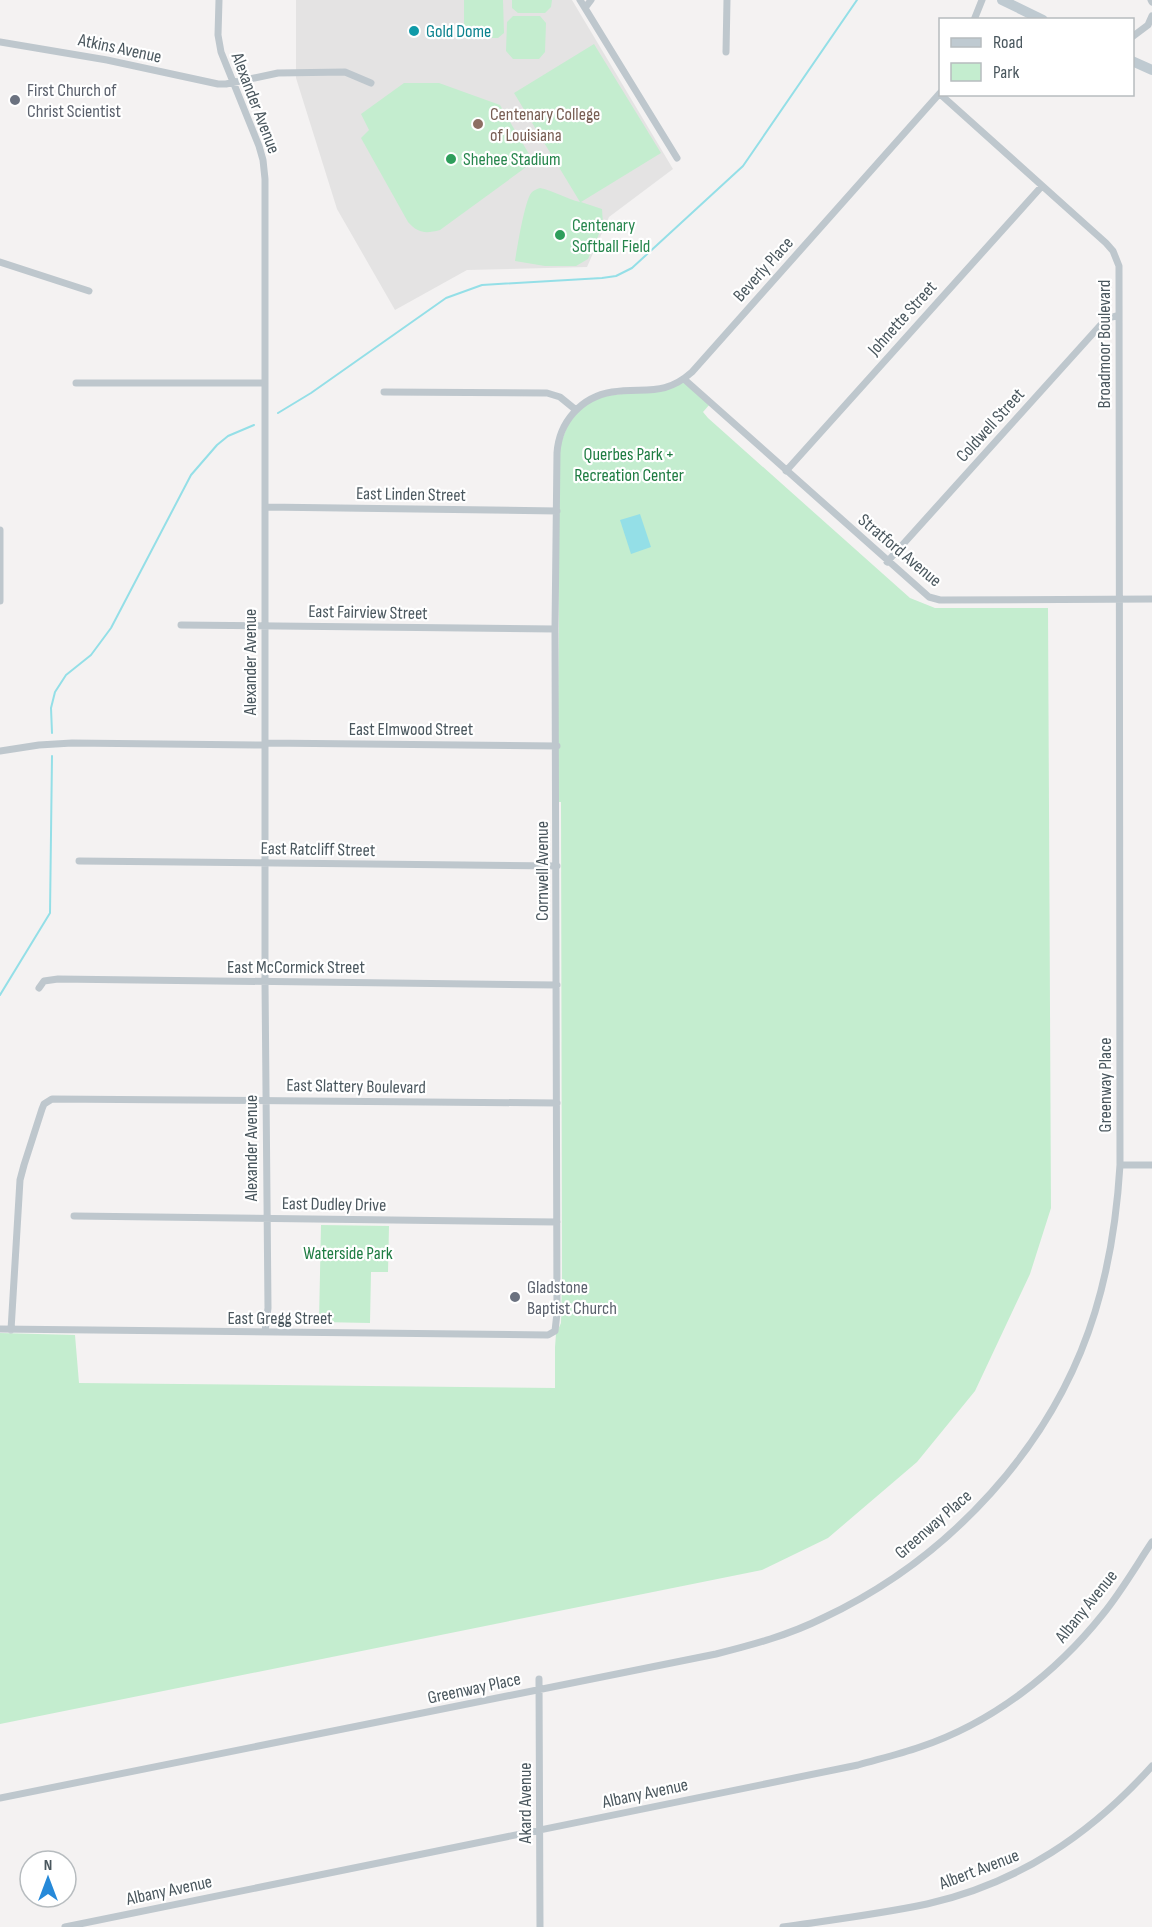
<svg xmlns="http://www.w3.org/2000/svg" width="1152" height="1927" viewBox="0 0 1152 1927" font-family="'Sofia Sans Condensed',sans-serif">
	<style>
		.education { fill: #e4e3e3 }
		.green { fill: #c4edcf }
		.water { fill: #94dfe7 }
		.lines { fill: none; stroke-linecap: round; stroke-linejoin: round }
		.stream { stroke: #94dfe7; stroke-width: 2 }
		.street { stroke: #bec7cd; stroke-width: 7 }
		.secondary { stroke: #bfcad1; stroke-width: 10 }
		.culture-dot { fill: #0f9aa8; stroke: #fff; stroke-width: 2 }
		.worship-dot { fill: #6b7280; stroke: #fff; stroke-width: 2 }
		.education-dot { fill: #8d6e63; stroke: #fff; stroke-width: 2 }
		.leisure-dot { fill: #2e9e5b; stroke: #fff; stroke-width: 2 }
		.labels { text-anchor: middle; stroke-width: 4.5; stroke-linejoin: round; paint-order: stroke }
		.culture-label { font-size: 18px; fill: #0d838f; stroke: #fff; text-anchor: start }
		.street-label { font-size: 18px; fill: #4a575e; stroke: #fff }
		.worship-label { font-size: 18px; fill: #5b616d; stroke: #fff; text-anchor: start }
		.education-label { font-size: 18px; fill: #785e54; stroke: #fff; text-anchor: start }
		.leisure-label { font-size: 18px; fill: #27864d; stroke: #fff; text-anchor: start }
		.park-label { font-size: 18px; fill: #1e7c42; stroke: #fff }
	</style>
	<rect width="100%" height="100%" fill="#f4f2f2"/>
	<path class="education" d="M296,0h276l101,169 -64,48 -22,50 -120,3 -72,40 -58,-101 -41,-131z"/>
	<path class="green" d="M464,0h39l1,33 -6,5h-29l-5,-6z
		M512,0h40l-1,7 -6,6h-27l-6,-5z
		M513,16h27l6,7 -1,29 -6,7h-26l-7,-8 1,-29z
		M594,44l67,109 -80,49 21,7 1,15 -9,22 -6,13 -12,7h-31l-30,-5c2,-12 10,-63 17,-69 2,-2 5,-3 8,-4 14,3 27,11 40,14l-66,-109z
		M404,83h35l61,22 29,49v11l-89,65c-15,4 -22,3 -32,-8l-47,-84 8,-8 -8,-16z
		M684,379l26,25 -7,8 5,6 202,180 25,10h113l3,600 -21,66 -55,117 -58,71 -89,76 -66,32 -762,154v-391l75,2 4,48 476,5v-41l1,-13 5,-11 1,-44 -1,-477h-4l2,-178 -2,-171 15,-39 24,-17 51,-6z
		M321,1225l68,1 -1,46h-17l-1,51 -51,-1z"/>
	<path class="water" d="M640,514l11,33 -20,7 -11,-34z"/>
	<g class="lines">
		<path class="stream" d="M278,413l33,-20 135,-95 36,-13 120,-7 14,-2 16,-8 111,-102 114,-166
			M52,733l-1,-25 4,-16 11,-17 25,-20 20,-27 80,-153 26,-30 11,-9 26,-11
			M0,995l50,-82 2,-157"/>
		<path class="street" d="M219,0l-1,35 3,17 38,94 4,14 2,19v803l3,326 -3,24
			M580,0l97,158
			M1151,0l1,2
			M585,8l6,-8
			M974,20l8,-20
			M1132,37l16,-12 4,-9
			M0,42l107,18 111,24h8l52,-11 67,-1 26,11
			M726,52l1,-52
			M0,262l89,29
			M684,379l245,218 11,3 212,-1
			M76,383h189
			M384,392l163,1 13,4 16,13
			M786,471l256,-285
			M265,507l292,4
			M0,530v71
			M887,562l219,-243 13,-4
			M181,625l374,4
			M265,743l292,3
			M0,751l39,-6 33,-2 193,2
			M79,861l478,5
			M39,988l5,-7 14,-2 499,6
			M1120,1165h32
			M74,1216l483,6
			M0,1329l548,6 7,-4 2,-18 -2,-684 2,-176c2,-31 24,-56 55,-61 33,-5 52,5 80,-20l248,-279
			M11,1330l9,-150 4,-15 18,-56 2,-5 8,-5 505,4
			M539,1679l1,248
			M0,1798l716,-144c36,-9 73,-19 107,-36 126,-59 231,-172 272,-306 15,-49 22,-97 25,-147l-1,-899 -6,-15 -7,-8 -166,-149
			M65,1927l793,-162c21,-6 42,-11 62,-18 72,-24 136,-74 183,-133 18,-22 33,-48 49,-72
			M783,1927c48,-7 97,-13 144,-23 92,-21 163,-69 225,-138"/>
		<path class="secondary" d="M1002,0l41,20
			M1132,61l20,9"/>
	</g>
	<circle class="culture-dot" cx="414" cy="31" r="6"/>
	<g class="worship-dot">
		<circle cx="15" cy="100" r="6"/>
		<circle cx="515" cy="1297" r="6"/>
	</g>
	<circle class="education-dot" cx="478" cy="124" r="6"/>
	<g class="leisure-dot">
		<circle cx="451" cy="159" r="6"/>
		<circle cx="560" cy="235" r="6"/>
	</g>
	<g class="labels">
		<g class="culture-label">
			<text x="426" y="37">Gold Dome</text>
		</g>
		<g class="street-label">
			<text transform="translate(120 48) rotate(12)" y="6">Atkins Avenue</text>
			<text transform="translate(256 103) rotate(69)" y="6">Alexander Avenue</text>
			<text transform="translate(763 269) rotate(-48)" y="6">Beverly Place</text>
			<text transform="translate(902 318) rotate(-48)" y="6">Johnette Street</text>
			<text transform="translate(1104 344) rotate(-90)" y="6">Broadmoor Boulevard</text>
			<text transform="translate(990 425) rotate(-48)" y="6">Coldwell Street</text>
			<text transform="translate(411 494) rotate(1)" y="6">East Linden Street</text>
			<text transform="translate(900 550) rotate(40)" y="6">Stratford Avenue</text>
			<text transform="translate(368 612) rotate(1)" y="6">East Fairview Street</text>
			<text transform="translate(250 662) rotate(-90)" y="6">Alexander Avenue</text>
			<text x="411" y="735">East Elmwood Street</text>
			<text transform="translate(318 849) rotate(1)" y="6">East Ratcliff Street</text>
			<text transform="translate(542 871) rotate(-90)" y="6">Cornwell Avenue</text>
			<text x="296" y="973">East McCormick Street</text>
			<text transform="translate(1105 1085) rotate(-90)" y="6">Greenway Place</text>
			<text transform="translate(356 1086) rotate(1)" y="6">East Slattery Boulevard</text>
			<text transform="translate(251 1148) rotate(-90)" y="6">Alexander Avenue</text>
			<text transform="translate(334 1204) rotate(1)" y="6">East Dudley Drive</text>
			<text x="280" y="1324">East Gregg Street</text>
			<text transform="translate(933 1524) rotate(-41)" y="6">Greenway Place</text>
			<text transform="translate(1086 1606) rotate(-51)" y="6">Albany Avenue</text>
			<text transform="translate(474 1688) rotate(-12)" y="6">Greenway Place</text>
			<text transform="translate(645 1793) rotate(-12)" y="6">Albany Avenue</text>
			<text transform="translate(525 1803) rotate(-90)" y="6">Akard Avenue</text>
			<text transform="translate(979 1869) rotate(-21)" y="6">Albert Avenue</text>
			<text transform="translate(169 1890) rotate(-12)" y="6">Albany Avenue</text>
		</g>
		<g class="worship-label">
			<text x="27" y="96">First Church of<tspan x="27" dy="21">Christ Scientist</tspan></text>
			<text x="527" y="1293">Gladstone<tspan x="527" dy="21">Baptist Church</tspan></text>
		</g>
		<g class="education-label">
			<text x="490" y="120">Centenary College<tspan x="490" dy="21">of Louisiana</tspan></text>
		</g>
		<g class="leisure-label">
			<text x="463" y="165">Shehee Stadium</text>
			<text x="572" y="231">Centenary<tspan x="572" dy="21">Softball Field</tspan></text>
		</g>
		<g class="park-label">
			<text x="629" y="460">Querbes Park +<tspan x="629" dy="21">Recreation Center</tspan></text>
			<text x="348" y="1259">Waterside Park</text>
		</g>
	</g>
	<rect x="939" y="18" width="195" height="78" fill="#ffffff" stroke="#b7bcbf" stroke-width="1.5"/>
	<rect x="951" y="38" width="30" height="9" fill="#bfcad1" stroke="#b7bcbf" stroke-width="1.5"/>
	<text x="993" y="48" font-size="18" fill="#4a575e">Road</text>
	<rect x="951" y="63" width="30" height="18" fill="#c4edcf" stroke="#b7bcbf" stroke-width="1.5"/>
	<text x="993" y="78" font-size="18" fill="#4a575e">Park</text>
	<g transform="translate(48 1879)"><circle r="28" fill="#ffffff" stroke="#b7bcbf" stroke-width="1.5"/>
	<path d="M0-4.5L10 22L0 15L-10 22Z" fill="#2689d9"/>
	<text y="-9" font-size="16" font-weight="bold" text-anchor="middle" fill="#4a575e">N</text>
	</g>
</svg>
